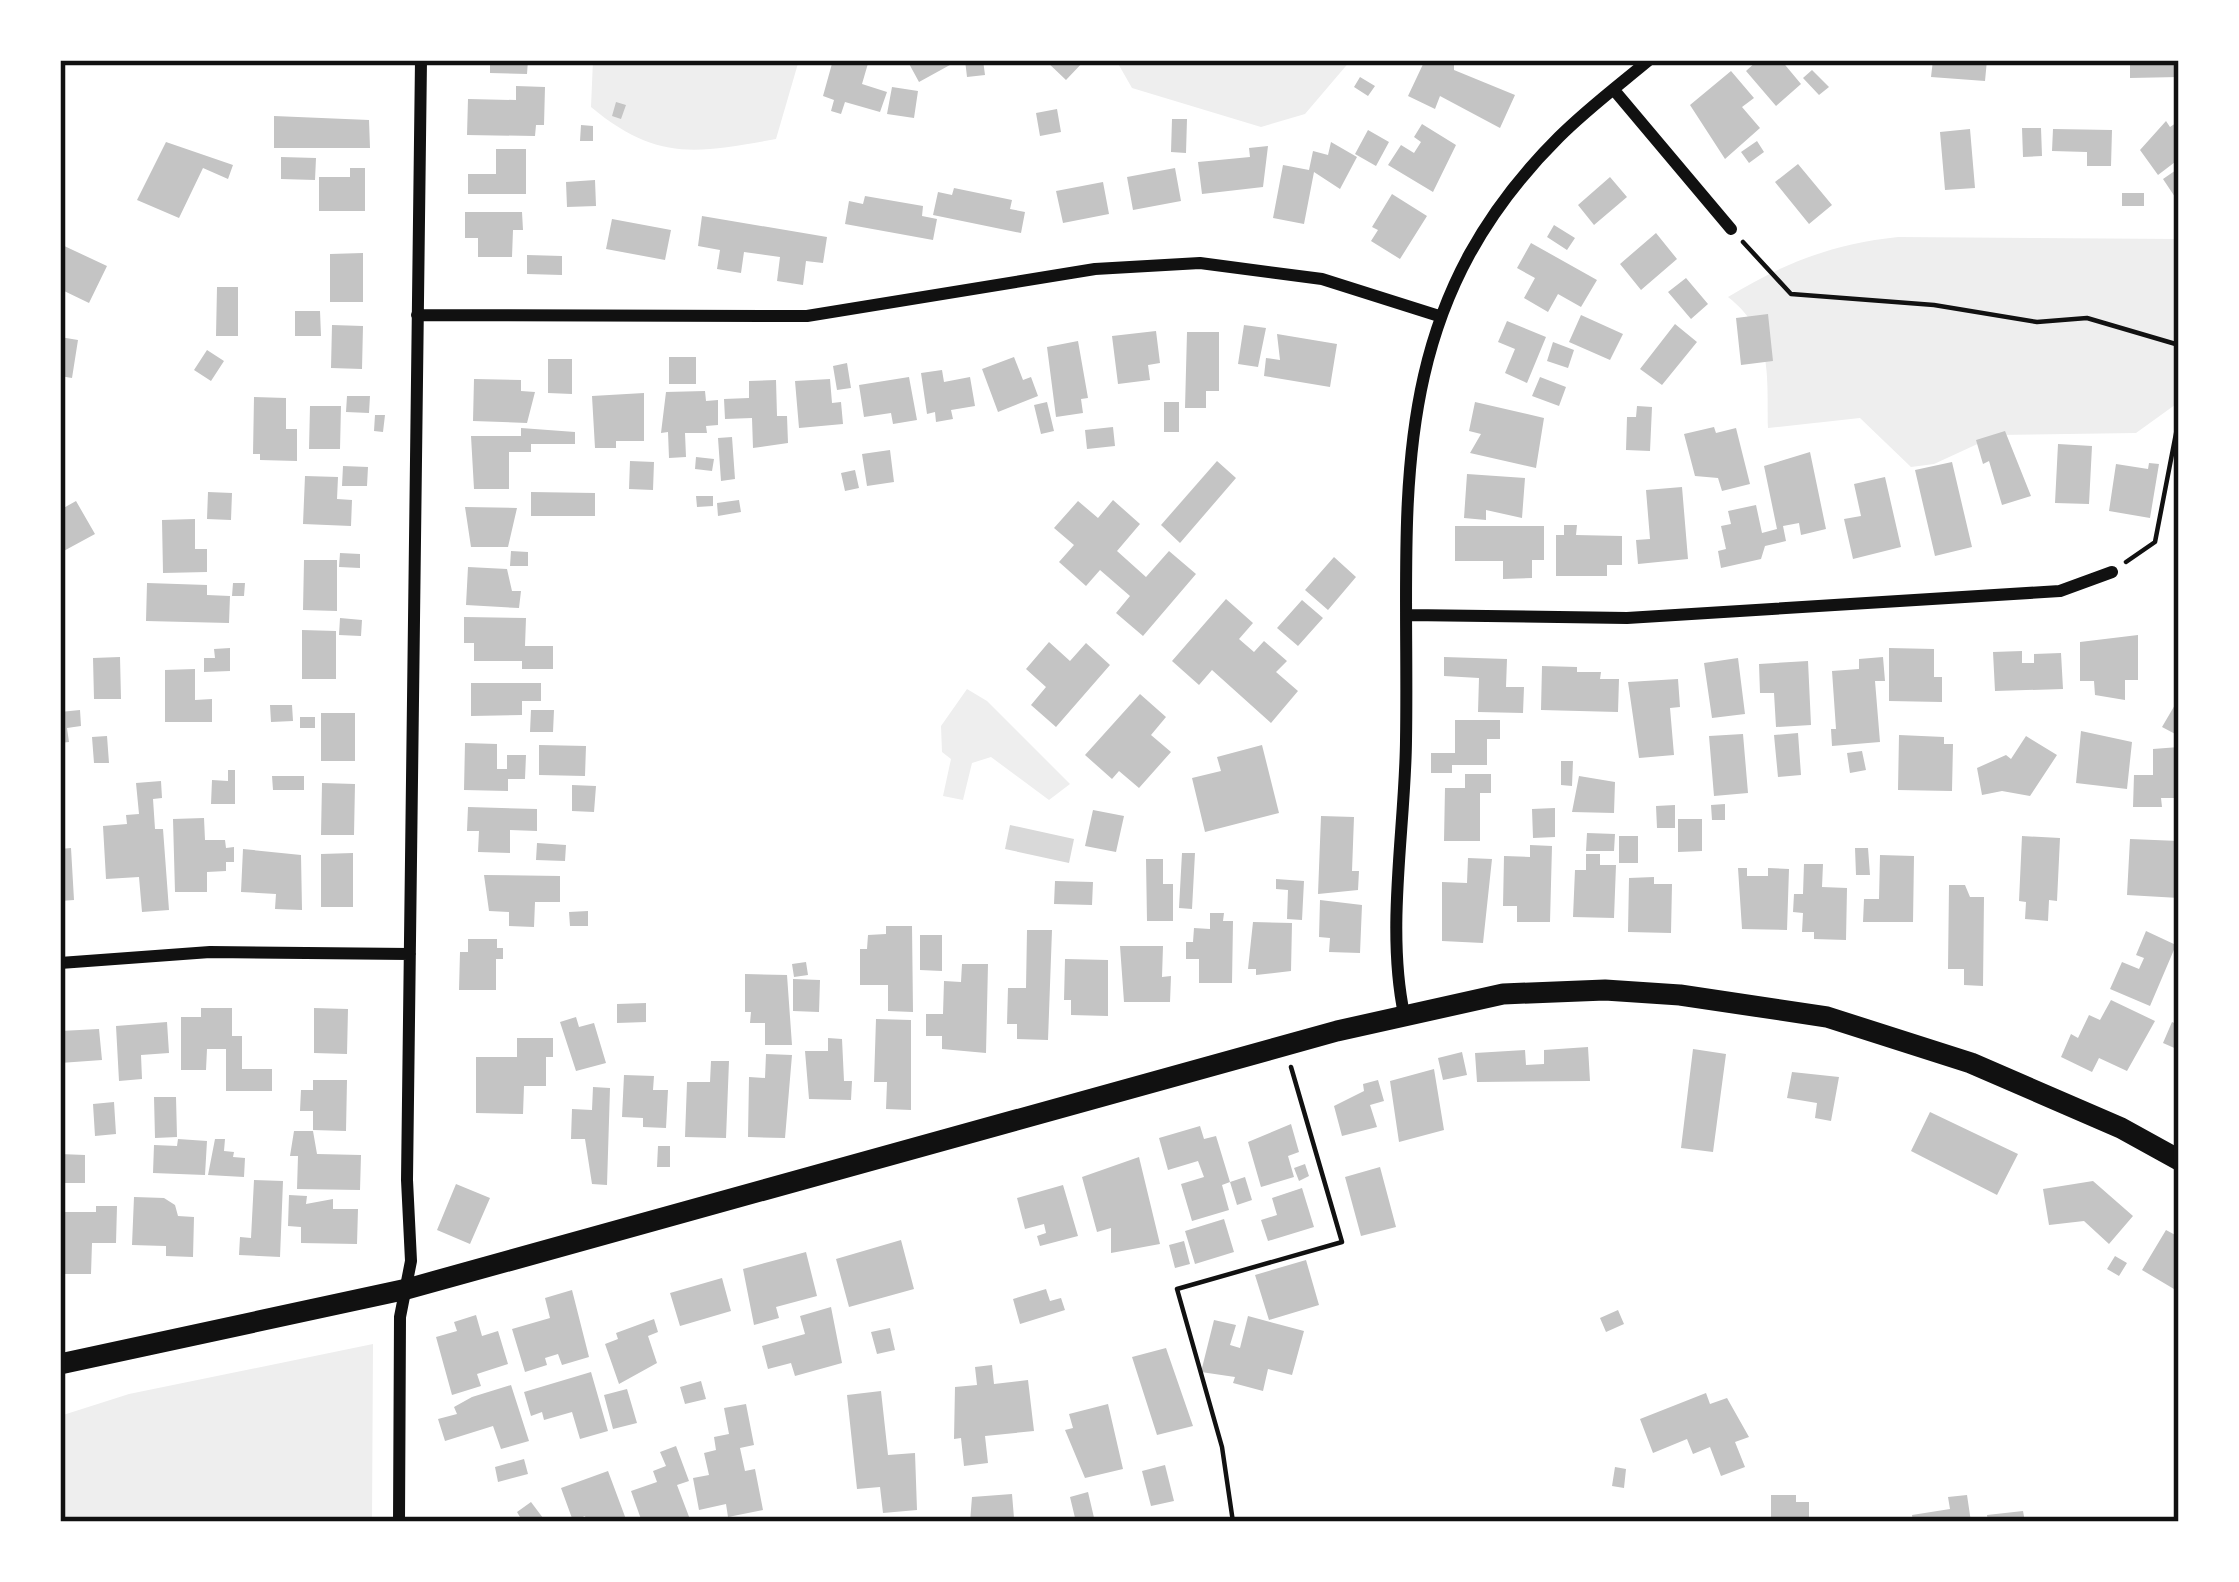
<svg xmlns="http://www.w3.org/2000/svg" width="2239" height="1582" viewBox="0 0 2239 1582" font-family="Georgia,serif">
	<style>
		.green { fill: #eee }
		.water { fill: #d9d9d9 }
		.building { fill: #c4c4c4 }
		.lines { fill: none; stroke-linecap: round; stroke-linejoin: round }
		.path { stroke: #111; stroke-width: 4.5 }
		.minor { stroke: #111; stroke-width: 12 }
		.secondary { stroke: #111; stroke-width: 21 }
		.neatline { fill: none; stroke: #111; stroke-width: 4.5 }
	</style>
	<rect width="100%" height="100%" fill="#fff"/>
	<path class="green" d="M593,60h206l-23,79c-79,14 -119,23 -185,-32z
		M1116,60h235l-46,54 -44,13 -129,-39z
		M1898,237l281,2v163l-43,31 -139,2 -63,29 -23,3 -51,-49 -92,10c-1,-53 5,-96 -40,-131 56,-34 104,-53 170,-60z
		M967,689l20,12 83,83 -21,16 -58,-43 -19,6 -9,37 -20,-4 8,-37 -9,-7 -1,-26z
		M373,1344l-1,178h-312v-106l69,-22z"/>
	<path class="water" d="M1010,825l64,14 -5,24 -64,-14z"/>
	<path class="building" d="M490,60h38l-1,14 -37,-1z
		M833,60h36l-7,24 25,8 -7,20 -35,-10 -4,12 -10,-3 3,-11 -11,-4z
		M907,60h52l-40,22z
		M965,60h18l2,15 -18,2z
		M1045,60h40l-19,20z
		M1425,60h29v10l61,25 -15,33 -60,-32 -5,13 -27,-13z
		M1758,60h23l20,24 -25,22 -30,-35z
		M1933,60h54l-2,21 -54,-4z
		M2130,60h48l1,17 -49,1z
		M1812,70l17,17 -10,8 -16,-17z
		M1731,71l23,27 -12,9 18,21 -35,31 -35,-54z
		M1360,77l15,9 -7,10 -14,-9z
		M516,86l29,1 -1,38h-8l-1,11 -68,-1 1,-36 48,1z
		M892,87l26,4 -4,27 -27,-4z
		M616,102l10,3 -5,14 -9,-3z
		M1057,109l4,23 -21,4 -4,-23z
		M274,116l95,4 1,28h-96z
		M1172,119h15l-1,34 -15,-1z
		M2166,121l4,6 9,-6v38l-21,16 -18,-25z
		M1422,124l34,21 -23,47 -45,-27 13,-20 13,8 7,-11 -7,-5z
		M581,125l12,1v15h-13z
		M2022,128h19l1,28 -19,1z
		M1970,129l5,59 -30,2 -5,-58z
		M2053,129l59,1 -1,36h-24v-14l-35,-1z
		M1368,130l21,12 -13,24 -21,-12z
		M1757,141l7,11 -15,11 -8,-11z
		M166,142l67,23 -5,14 -25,-11 -24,50 -42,-18z
		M1331,142l26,15 -17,32 -26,-17 -10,52 -31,-6 10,-53 26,5 4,-19 15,4z
		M1268,146l-5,41 -61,7 -4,-32 52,-5 -1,-9z
		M496,149h30v45h-58v-20h28z
		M281,157l35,1 -1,22 -34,-1z
		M1798,164l34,41 -23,19 -34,-42z
		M350,168h15v43h-46v-34h31z
		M1175,168l6,33 -48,9 -6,-33z
		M2179,168v27l-4,2 -12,-18z
		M1610,177l17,20 -33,28 -16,-20z
		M595,180l1,26 -29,1 -1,-25z
		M1103,182l6,32 -46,9 -7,-32z
		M954,188l58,12 -2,9 15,3 -4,21 -88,-18 5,-23 14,3z
		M2122,193h22v13h-22z
		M1392,194l35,22 -27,43 -29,-18 7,-11 -6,-3z
		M865,196l58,10 -1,10 15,3 -4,21 -88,-16 4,-23 14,3z
		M465,212h57l1,18h-10l-1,27h-34v-19h-13z
		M702,216l125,21 -4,26 -17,-2 -3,24 -26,-4 3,-24 -36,-5 -3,21 -24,-4 3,-19 -22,-4z
		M612,219l59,11 -6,30 -59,-11z
		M1554,225l21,13 -8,12 -20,-13z
		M1656,233l21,26 -36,31 -21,-26z
		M1531,243l66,37 -16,27 -23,-13 -10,18 -24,-14 11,-20 -18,-10z
		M60,244l47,22 -18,37 -29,-14z
		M363,253v49h-33v-48z
		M527,255l35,1v19l-35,-1z
		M1686,278l22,26 -17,15 -23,-27z
		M217,287h21v49h-22z
		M295,311h25l1,25h-26z
		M1768,314l5,47 -32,4 -5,-47z
		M1581,315l42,19 -13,26 -41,-18z
		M1507,321l39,16 -19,46 -22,-10 10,-24 -17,-7z
		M1675,324l22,18 -35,43 -22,-16z
		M332,325l31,1 -1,43 -31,-1z
		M1244,325l22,3 -8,39 -20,-3z
		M1156,331l4,32 -12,2 2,15 -32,4 -6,-48z
		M1187,332h32v59h-13v17h-21z
		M1277,334l60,10 -7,43 -66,-11 2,-18 14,2z
		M60,337l18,3 -6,38 -12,-2z
		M1078,341l10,57 -7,1 2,14 -27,4 -9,-70z
		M1553,342l21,8 -6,18 -21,-7z
		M207,350l17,11 -13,20 -17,-11z
		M669,357h27v27h-27z
		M1014,357l9,23 8,-3 7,19 -40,16 -16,-43z
		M548,359h24v35l-24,-1z
		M847,363l4,25 -14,2 -4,-24z
		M942,370l2,12 26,-5 5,29 -24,4 2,9 -17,3 -1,-10 -8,2 -6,-41z
		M909,377l8,43 -24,4 -2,-11 -27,4 -5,-32z
		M1540,377l26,10 -7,19 -27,-10z
		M474,379l47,1v11l14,1 -8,31 -54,-2z
		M830,379l2,24 9,-1 2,22 -44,4 -4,-47z
		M776,380l1,36h10l1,27 -35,5 -1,-30 -27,1 -1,-20 25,-1v-17z
		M705,391l1,10 12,-1v25l-12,1 1,7h-22l1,24 -17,1 -1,-26 -7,1 5,-41z
		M644,393v48h-28v7h-21l-3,-52z
		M347,396h23l-1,17 -23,-1z
		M254,397l32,1v31h11v32l-37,-1v-6h-7z
		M1047,402l7,29 -13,3 -7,-29z
		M1164,402h15v30h-15z
		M1475,402l69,16 -8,50 -66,-15 11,-19 -12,-3z
		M310,406h31l-1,43h-31z
		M1637,406l15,1 -2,44 -24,-1 1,-33h9z
		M375,415h10l-2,17 -9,-1z
		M1113,427l2,19 -28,3 -2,-19z
		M1714,427l2,6 20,-5 14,56 -28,7 -4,-13 -23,-2 -11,-42z
		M521,428l54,4v12h-44v8h-22v37h-35l-3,-53h50z
		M2005,431l26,65 -29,9 -13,-44 -6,3 -7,-24z
		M732,437l3,42 -14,2 -3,-43z
		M2058,444l34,2 -3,58 -34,-1z
		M890,450l4,32 -27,4 -5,-32z
		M1810,452l16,77 -25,6 -2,-12 -16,3 3,15 -21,5 -4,13 -40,9 -3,-17 8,-2 -5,-23 10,-2 -3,-13 28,-6 6,28 15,-4 -13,-63z
		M696,457l18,2 -2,12 -17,-2z
		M630,461l24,1 -1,28 -24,-1z
		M1217,461l19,17 -56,65 -19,-18z
		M1952,462l20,85 -37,9 -20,-86z
		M2149,463l10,1 -9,54 -41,-7 7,-47 32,5z
		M343,466l25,1 -1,19h-25z
		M855,470l4,18 -14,3 -4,-18z
		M1467,474l58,4 -3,40 -36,-8v10l-22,-2z
		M305,476l33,1 -1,22 15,1 -1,26 -48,-2z
		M1885,477l16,70 -48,12 -9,-40 17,-3 -7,-32z
		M1682,487l6,72 -50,5 -2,-24 14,-1 -4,-49z
		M208,492l24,1 -1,27 -24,-1z
		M531,492l64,1v23h-64z
		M696,496h17v10l-16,1z
		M739,500l2,12 -23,4 -1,-13z
		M1113,500l27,24 -23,27 29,26 23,-26 27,23 -53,62 -27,-23 14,-17 -30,-26 -14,16 -27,-24 15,-17 -20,-17 24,-27 20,17z
		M76,501l19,33 -35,19v-43z
		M465,507l52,1 -9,39h-37z
		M195,519v30h12v23l-44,1 -1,-53z
		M1564,525h13l-1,10 46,1v29h-15v11h-51v-41h8z
		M1455,526h89v34h-12v18l-29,1v-18h-48z
		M511,551l17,1v14h-18z
		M340,553l20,1v14l-21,-1z
		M1334,557l22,20 -28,33 -23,-20z
		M304,560h33v51l-34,-1z
		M468,567l39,2 5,22h9l-2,17 -53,-3z
		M147,583l60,2v10l23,1 -1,27 -83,-2z
		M233,583h12l-1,13h-12z
		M1226,599l27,24 -14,16 15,13 10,-11 23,20 -11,11 22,19 -27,32 -59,-53 -13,15 -27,-24z
		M1302,600l21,18 -25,28 -21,-18z
		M464,617l62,1 -1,28h28v23h-31v-8h-48v-18h-10z
		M340,618l22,2 -1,16 -22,-1z
		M302,630l34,1v48h-34z
		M2138,635v45h-13v20l-30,-5 -1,-14h-14v-39z
		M1049,642l21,19 16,-18 24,22 -54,62 -25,-22 15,-18 -20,-18z
		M230,648v23l-26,1v-14h11l-1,-9z
		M1889,648l45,1v28h8v25l-53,-1z
		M2022,651v12h12v-9l27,-1 2,36 -68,2 -2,-39z
		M120,657l1,42h-27l-1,-41z
		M1444,657l63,2 -1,28h18l-1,26 -45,-1 1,-34 -35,-2z
		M1883,657l2,24h-10l5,61 -48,4 -1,-17h5l-4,-58 27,-2v-10z
		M1738,658l7,56 -33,4 -8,-55z
		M1808,661l3,64 -35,2 -2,-34h-14l-1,-29z
		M1542,666l35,1v5h24l-1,7h19l-1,33 -77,-2z
		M195,669v31l17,-1v23h-47v-52z
		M1678,679l2,28 -10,1 4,47 -35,3 -11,-76z
		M471,683h70v18h-19v14l-51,1z
		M1140,694l26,23 -15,18 20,17 -32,36 -20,-17 -7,8 -27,-24z
		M2179,698v38l-17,-9z
		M270,705h22l1,16 -22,1z
		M80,710l1,16 -14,2 2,14 -9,1v-31z
		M531,710h23l-1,22h-23z
		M321,713h34v48h-34z
		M300,717h15v11h-15z
		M1455,720h45v19h-13v26h-35v8h-21v-20h24z
		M2081,731l51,11 -5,47 -51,-6z
		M1798,733l3,42 -23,2 -4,-42z
		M1743,734l5,59 -34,3 -5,-60z
		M1899,735l45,2v7h9l-1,47 -54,-1z
		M107,736l2,27h-15l-2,-26z
		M2026,736l31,19 -27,41 -28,-5 -20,4 -5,-27 29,-13 5,4z
		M465,743l32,1v25h10v-14h19l-1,24h-17v12l-44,-1z
		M539,745l47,1 -1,30 -46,-1z
		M1262,745l17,68 -74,19 -13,-54 29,-7 -4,-14z
		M2179,747v51h-18l1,9h-29l1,-32h19v-26z
		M1862,751l4,19 -16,3 -3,-20z
		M1561,761h12l-1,25 -11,-1z
		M228,770h7v34h-24l1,-24 16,1z
		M1465,774h26v19h-11v48h-36l1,-53h20z
		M272,776h32v14h-31z
		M1579,776l36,6 -1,31 -42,-1z
		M161,781l1,17 -9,1 2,30h8l6,81 -27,2 -3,-35 -33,2 -3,-53 24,-2 -1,-9 13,-1 -3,-31z
		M322,783l33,1 -1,51h-33z
		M572,785l24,1 -2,26 -22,-1z
		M1725,804v16h-13l-1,-15z
		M1675,805v23h-18l-1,-22z
		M468,807l69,2v22l-27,-1v23l-32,-1 1,-21h-12z
		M1555,808v29l-22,1 -1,-29z
		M1093,810l31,6 -8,36 -31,-6z
		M1321,816l33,1 -2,54h7l-1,19 -40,4z
		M204,818l1,22h20l1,8 8,-1v15h-8v9l-19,1v20h-32l-2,-73z
		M1678,819h24v32l-24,1z
		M1587,833l28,1 -1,17h-28z
		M1619,836h19v27h-19z
		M2022,836l38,2 -3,63 -8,-1 -1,21 -23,-2 1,-17 -7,-1z
		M2130,839l49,2v57l-52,-3z
		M537,843l29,2 -1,16 -29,-1z
		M1530,845l22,1 -2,76h-33v-16h-14l1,-50 26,1z
		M71,848l3,52 -14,1v-52z
		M1855,848h13l2,27h-14z
		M243,849l58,6 1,55 -27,-1 1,-15 -35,-2z
		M353,853v54h-32v-53z
		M1182,853h13l-3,56 -13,-1z
		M1586,854h14v11h16l-2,53 -41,-1 2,-47h11z
		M1880,855l34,1 -1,66h-50l1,-23h15z
		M1468,858l24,1 -9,84 -41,-2v-59l25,1z
		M1146,859h17v25h10v37h-26z
		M1804,864h19l-1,23 25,1 -1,52 -32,-1v-7h-12l1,-19 -10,-1 1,-18h9z
		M1738,868h9v8h21v-8l21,1 -2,61 -45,-1z
		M484,875l76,1v26h-25l-1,25 -25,-1v-14l-20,-1z
		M1654,877v7h18l-1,49 -43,-1 1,-54z
		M1276,879l28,2 -2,39 -15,-1 1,-29 -12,-1z
		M1055,881l38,1 -1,23 -38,-1z
		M1949,885h16l5,12h14l-1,89 -19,-1v-16h-16z
		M1320,900l42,5 -2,48 -31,-1 1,-14 -11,-1z
		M588,911v15h-18l-1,-14z
		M1210,913h14l-1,8h10l-1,62h-33v-24h-13v-17h7l1,-14 16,1z
		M1253,922l39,1 -1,48 -35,4v-6h-8z
		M886,926h26l1,86 -25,-1v-26h-28v-36h7l1,-14 18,-1z
		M1027,930h25l-4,110 -31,-1v-15h-10l1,-36h18z
		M2146,931l30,14 -26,61 -40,-17 12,-27 17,7 5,-11 -8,-3z
		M920,935h22v36l-22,-1z
		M468,939h29v9h6v11h-7v31h-37l1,-38h8z
		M1120,946h43l-1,31 9,-1 -1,26h-46z
		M1065,959l43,1v56l-37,-1v-15h-7z
		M806,962l2,13 -14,2 -2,-13z
		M962,964h26l-2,89 -44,-4v-13h-16v-22h17l1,-33 17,1z
		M745,974l42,1 5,70h-27v-22h-15l1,-11h-6z
		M793,979l27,1 -1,32 -26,-1z
		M2111,1000l44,21 -28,50 -28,-13 -7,14 -31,-15 10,-23 7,4 11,-23 11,5z
		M646,1003v19l-29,1v-19z
		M201,1008h31v28h10v33h30v22h-46v-42h-19l-1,21h-25v-53h20z
		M314,1008l34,1 -1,45 -33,-1z
		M576,1017l3,10 15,-4 12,40 -30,8 -16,-49z
		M876,1019l35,1v90l-25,-1 1,-27h-13z
		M167,1022l2,31 -28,2 1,24 -23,2 -3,-55z
		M2172,1022l7,3v25l-16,-7z
		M99,1029l3,31 -42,3v-32z
		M517,1038h36v19h-7v29h-22l-1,28 -47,-1v-56h41z
		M828,1038l14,1 2,42h8l-1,19 -42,-1 -4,-48h23z
		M1588,1047l2,34 -113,1 -2,-29 50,-3 1,15 18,-1v-14z
		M1693,1049l33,5 -13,98 -32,-4z
		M1462,1052l5,23 -24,5 -5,-22z
		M766,1054l26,1 -7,83 -37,-1 1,-60 16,1z
		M711,1061h18l-3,77 -41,-1 2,-55h23z
		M1434,1069l10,61 -45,12 -9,-61z
		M1792,1072l47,5 -8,44 -16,-3 2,-15 -30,-5z
		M624,1075l30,1 -1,14h15l-2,38 -23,-1v-9l-21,-1z
		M313,1080h34l-1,51 -33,-1v-19h-13l1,-21h12z
		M1378,1080l6,21 -14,4 7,22 -35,9 -8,-30 30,-15 -1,-7z
		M593,1087l17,1 -3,97 -15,-1 -7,-45h-14l1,-30 20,1z
		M154,1097h22l1,40 -22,1z
		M114,1102l2,32 -21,2 -2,-32z
		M1930,1112l88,42 -21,41 -86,-44z
		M1291,1124l8,28 -11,4 6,21 -33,10 -13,-45z
		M1200,1126l4,13 12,-3 14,46 -8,3 7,25 -37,11 -11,-37 23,-7 -6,-16 -30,9 -9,-32z
		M294,1131h19l4,23 44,1 -1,35 -63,-1 1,-33h-8z
		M178,1139l29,2 -2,34 -52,-2 1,-28 23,1z
		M215,1139h10l-1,12 10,1 -1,5 12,1 -1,19 -36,-2z
		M658,1146h12v21h-13z
		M60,1154l25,1v28h-25z
		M1139,1157l21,87 -49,9v-25l-14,4 -15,-55z
		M1305,1164l4,12 -10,5 -5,-13z
		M1380,1167l16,60 -35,9 -16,-59z
		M1245,1177l7,23 -15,5 -7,-23z
		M254,1180l29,1 -3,76 -41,-2 1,-18 11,1z
		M2093,1181l40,35 -24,28 -25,-23 -35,4 -6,-36z
		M456,1184l34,14 -20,46 -33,-14z
		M1063,1185l15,51 -38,10 -3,-10 9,-3 -2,-9 -19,5 -8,-31z
		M1302,1188l12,39 -46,14 -7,-21 16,-5 -5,-17z
		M289,1195l18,1 -1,8 27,-5v10h25l-1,35 -56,-1v-16l-13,-1z
		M134,1197l30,1 11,7 3,11 16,1 -1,40 -27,-1v-10l-34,-1z
		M96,1206h21l-1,37h-24l-1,31h-31l1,-62h35z
		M1224,1219l10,33 -39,12 -10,-33z
		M2166,1230l13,7v55l-37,-22z
		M901,1240l13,49 -65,18 -13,-48z
		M1184,1241l6,23 -15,4 -6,-23z
		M806,1252l11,44 -41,11 3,11 -25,7 -11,-56z
		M2115,1256l12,7 -8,13 -12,-7z
		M1306,1260l13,45 -50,15 -14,-45z
		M722,1278l9,33 -51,15 -10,-33z
		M1046,1289l4,12 11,-3 4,12 -45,14 -7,-25z
		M572,1290l17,67 -27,8 -4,-11 -13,4 2,7 -22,7 -13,-43 38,-11 -5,-20z
		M831,1307l11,56 -47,13 -4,-13 -23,6 -6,-23 43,-12 -5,-18z
		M1618,1310l6,14 -18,8 -6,-14z
		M476,1315l6,21 16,-5 10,33 -31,10 4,12 -29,9 -16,-58 21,-6 -3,-9z
		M1248,1316l56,15 -12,44 -24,-6 -5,22 -30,-8 2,-6 -34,-5 13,-52 22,5 -6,20 10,3z
		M654,1319l4,13 -10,4 9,27 -38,21 -14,-40 13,-5 -2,-6z
		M890,1328l5,22 -18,4 -6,-22z
		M1166,1348l27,78 -36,9 -25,-78z
		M992,1365l2,19 34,-4 6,51 -49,5 3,27 -24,3 -3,-28 -7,1 1,-52 22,-2 -2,-18z
		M591,1372l17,59 -28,8 -8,-27 -28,8 -2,-8 -11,4 -7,-24z
		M701,1381l5,18 -21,5 -5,-17z
		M511,1385l18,56 -28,8 -8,-23 -48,15 -7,-22 19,-5 -3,-7 18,-10z
		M627,1389l10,34 -24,6 -9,-34z
		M881,1391l7,64 27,-2 2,57 -34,3 -3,-26 -23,2 -10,-94z
		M1706,1393l4,11 17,-6 22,39 -14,5 10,25 -24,9 -11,-29 -17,7 -6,-15 -34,14 -13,-34z
		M746,1404l8,41 -14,3 5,23 10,-2 8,41 -35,7 -2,-13 -27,6 -6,-32 16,-3 -5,-22 12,-3 -2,-13 15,-3 -5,-26z
		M1108,1404l15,65 -38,9 -20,-48 8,-2 -4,-14z
		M676,1446l13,35 -12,4 14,37h-49l-11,-31 26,-9 -4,-11 13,-5 -6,-14z
		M524,1459l4,15 -30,8 -3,-15z
		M1165,1465l9,36 -23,5 -9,-35z
		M1615,1467l11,2 -2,19 -12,-2z
		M608,1471l19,51h-40l-2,-6 -12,5 -12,-33z
		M1088,1492l7,30h-19l-6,-25z
		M1012,1494l2,24h12v4h-56l2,-25z
		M1771,1495h25v7h13v20l-38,-3z
		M1967,1495l4,27h-58l-1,-7 38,-6 -2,-12z
		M531,1502l15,20h-33l7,-5 -3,-5z
		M2023,1511l2,11h-37l-1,-7z"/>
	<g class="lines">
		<path class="path" d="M1743,242l48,52 143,11 103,17 50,-4 92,27
			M2126,562l29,-20 24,-124
			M1233,1522l-11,-75 -45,-158 165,-47 -51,-175"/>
		<path class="minor" d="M1614,90l117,139
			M417,315l390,1 288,-47 105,-6 122,16 117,37
			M1408,615l219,3 433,-27 52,-19
			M60,963l150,-11 200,2
			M1404,1014c-18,-86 1,-185 2,-273 4,-233 -29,-423 153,-604 28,-28 60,-52 90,-77
			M399,1522l1,-205 11,-56 -4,-81 14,-1120"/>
		<path class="secondary" d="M60,1364l347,-75 930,-258 166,-37 102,-4 75,5 147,22 144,46 150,65 58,32"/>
	</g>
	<rect width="2239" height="1582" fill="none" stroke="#ffffff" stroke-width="126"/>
	<rect x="63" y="63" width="2113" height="1456" class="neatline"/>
</svg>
